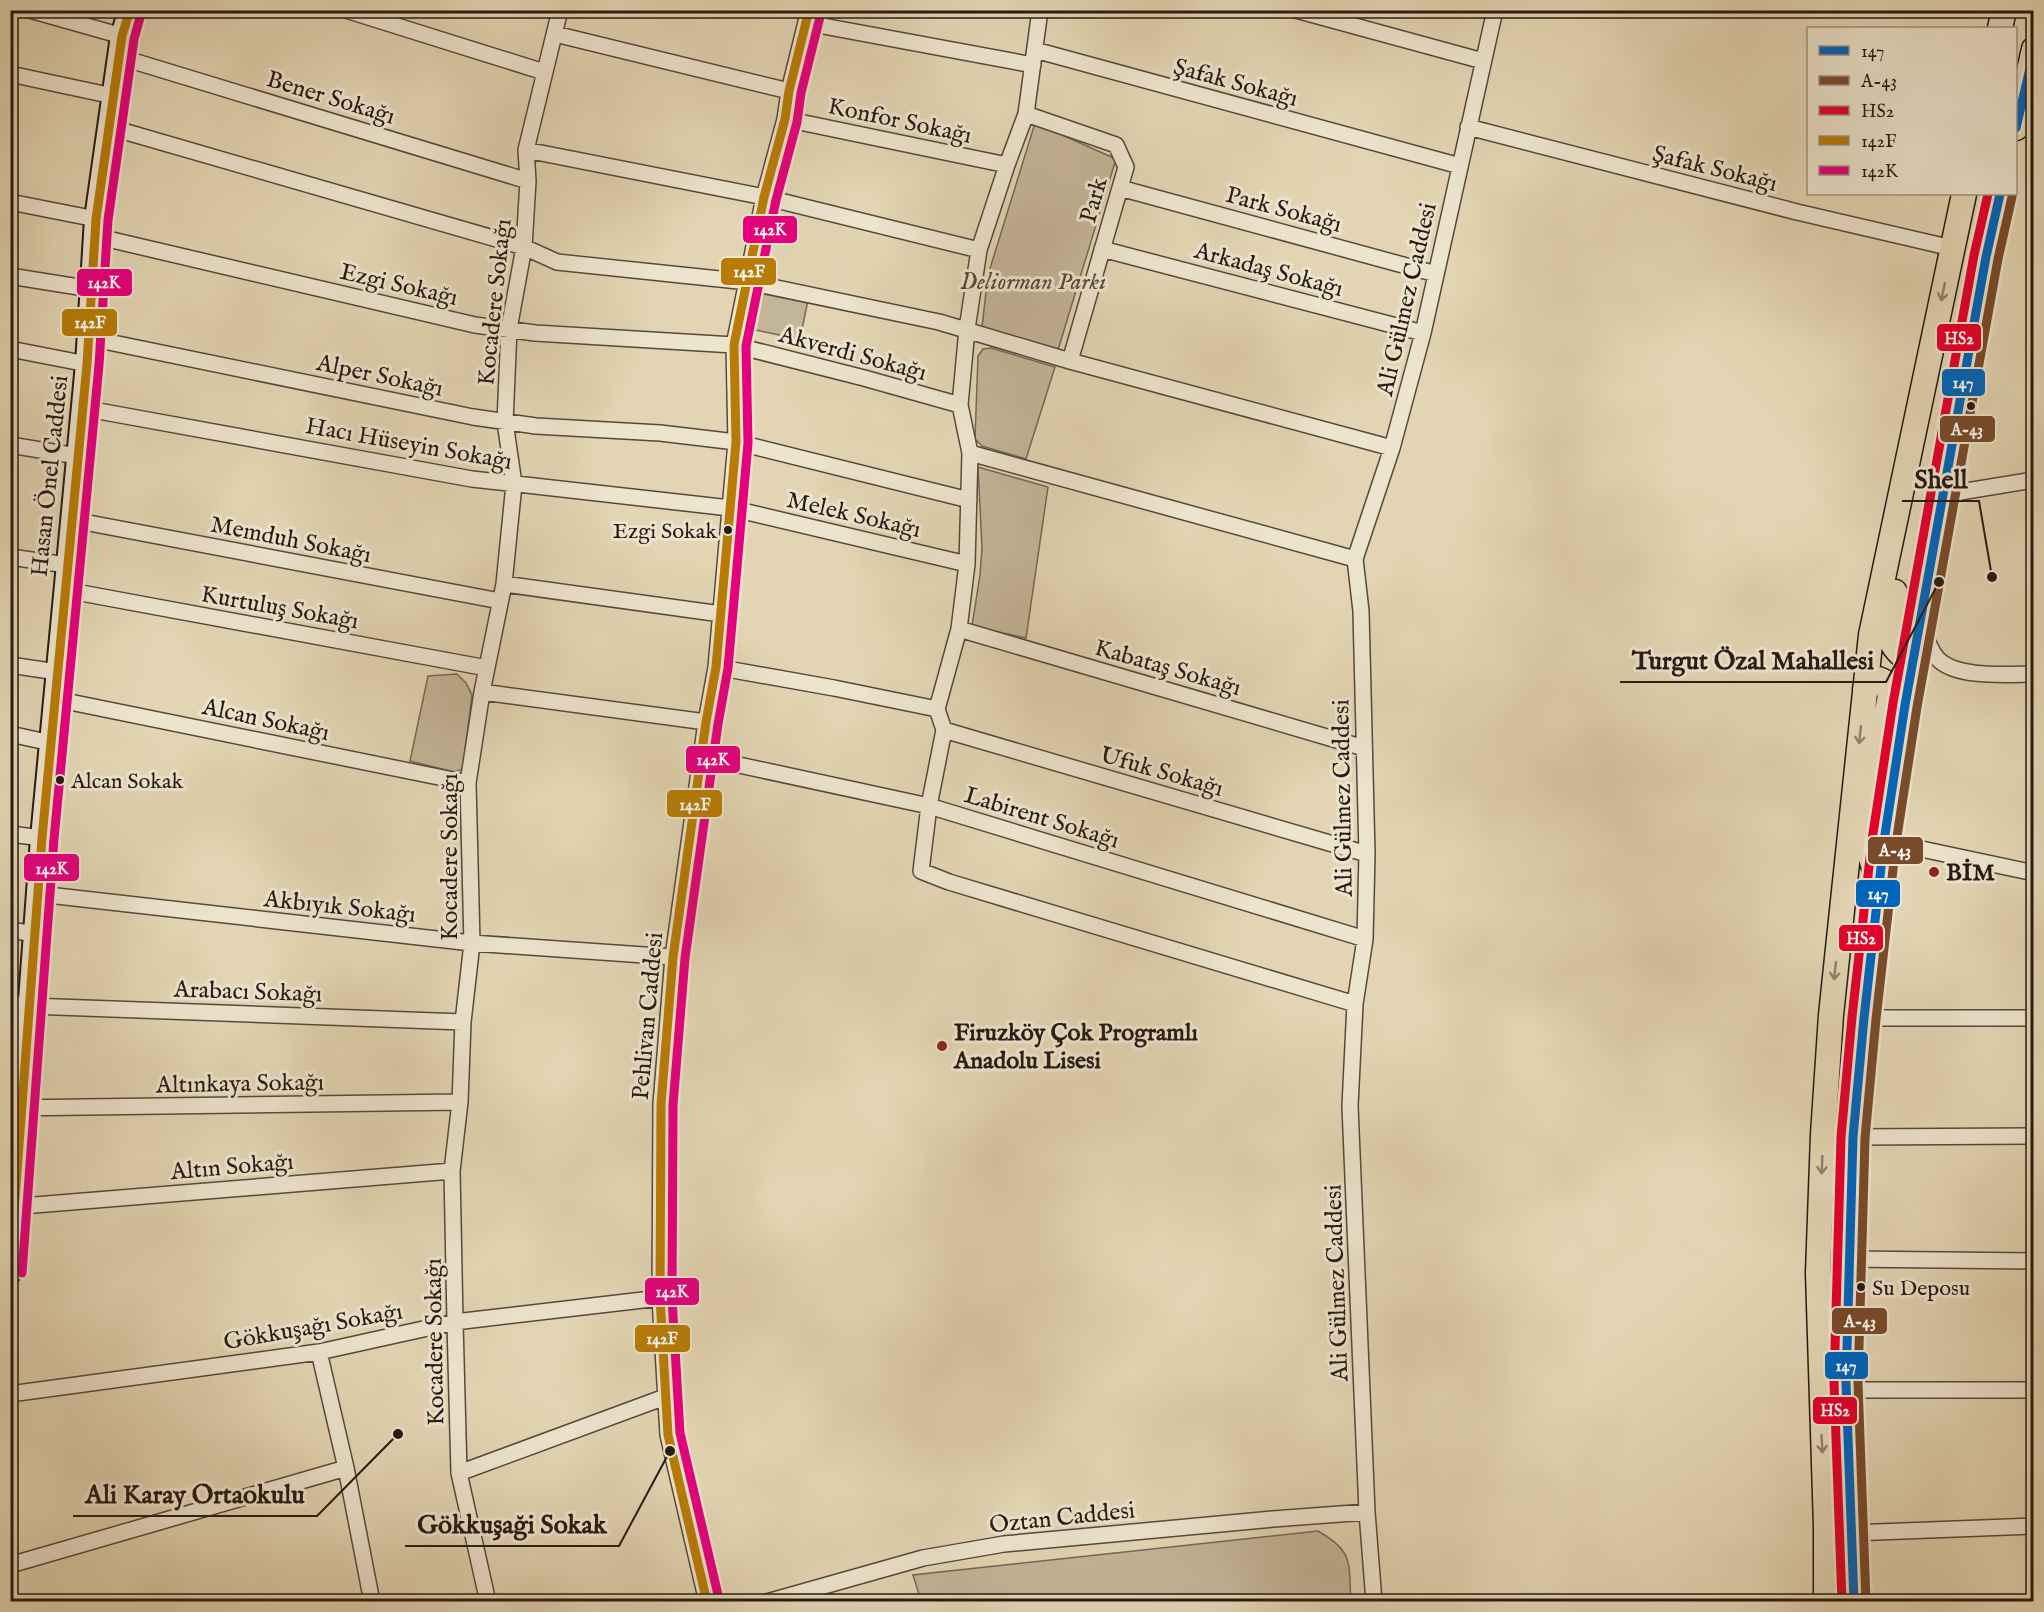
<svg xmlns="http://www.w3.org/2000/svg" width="2044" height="1612" viewBox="0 0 2044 1612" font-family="'IM FELL English',serif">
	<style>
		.green { fill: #c3b598; stroke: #746856; stroke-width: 1.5 }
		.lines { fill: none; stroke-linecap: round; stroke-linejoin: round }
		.minor-casing { stroke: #55493b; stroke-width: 18 }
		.secondary-casing { stroke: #261a13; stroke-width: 26 }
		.primary-casing { stroke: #261a13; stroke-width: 27 }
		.minor { stroke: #ede4ce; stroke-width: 15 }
		.secondary { stroke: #ede4ce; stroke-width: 22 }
		.primary { stroke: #e3d5b3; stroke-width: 24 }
		.bus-1-casing { stroke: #ede4ce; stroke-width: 14 }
		.bus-2-casing { stroke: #ede4ce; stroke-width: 14 }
		.bus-3-casing { stroke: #ede4ce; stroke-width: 14 }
		.bus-4-casing { stroke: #ede4ce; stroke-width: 14 }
		.bus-5-casing { stroke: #ede4ce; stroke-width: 14 }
		.bus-1 { stroke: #0065bd; stroke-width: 9 }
		.bus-2 { stroke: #7a4b2a; stroke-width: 9 }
		.bus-3 { stroke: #e4002b; stroke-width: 9 }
		.bus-4 { stroke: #b87c06; stroke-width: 9 }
		.bus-5 { stroke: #e5007d; stroke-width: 9 }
		.oneway { stroke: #8e816b }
		.bus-dot { fill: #261a13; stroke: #ede4ce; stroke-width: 2 }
		.poi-dot { fill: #8f2418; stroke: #ede4ce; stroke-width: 2 }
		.labels { text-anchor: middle; stroke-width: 6; stroke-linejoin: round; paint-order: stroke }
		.bus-label { font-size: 22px; fill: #261a13; stroke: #ede4ce; text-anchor: start }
		.street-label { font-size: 24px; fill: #261a13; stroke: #ede4ce }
		.park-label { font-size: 24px; font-style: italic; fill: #55483b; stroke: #ede4ce }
		.poi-label { font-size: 24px; font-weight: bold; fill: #261a13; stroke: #ede4ce; text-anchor: start }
		.leader { fill: none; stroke: #261a13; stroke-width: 2 }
		.callout-dot { fill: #261a13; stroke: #ede4ce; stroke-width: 2 }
		.callout-label { font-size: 26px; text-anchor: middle; font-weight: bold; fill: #261a13; stroke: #ede4ce; stroke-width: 6; stroke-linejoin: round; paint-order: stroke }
		.line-badge { stroke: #ede4ce; stroke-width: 2 }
		.badge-label { font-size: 16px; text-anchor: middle; font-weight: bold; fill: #fff }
	</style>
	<rect width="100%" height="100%" fill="#e3d5b3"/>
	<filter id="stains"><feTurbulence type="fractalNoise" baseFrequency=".00333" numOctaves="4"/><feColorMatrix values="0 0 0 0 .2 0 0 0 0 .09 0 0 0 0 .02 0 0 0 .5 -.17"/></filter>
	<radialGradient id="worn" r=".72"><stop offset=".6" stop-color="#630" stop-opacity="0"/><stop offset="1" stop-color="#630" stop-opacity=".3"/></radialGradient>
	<path class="green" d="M1035,123l81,36 -58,191 -76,-23 6,-52z
		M764,291l44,9 -8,39 -45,-9z
		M991,348l64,19 -29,92 -44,-13 -7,-7 3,-83 5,-7z
		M978,467l70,20 -22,151 -54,-12 8,-51 2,-27z
		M457,674l9,9 6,12 -9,74 -9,3 -44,-11 18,-85z
		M1318,1531c37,21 30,32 33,70h-430l-8,-26z"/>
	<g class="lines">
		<g class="minor-casing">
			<path id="minor" d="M30,10l92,26
				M346,10l198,62
				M1040,10l-14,104 -19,51 -28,85 -12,79 -7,76 10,48 -3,111 -8,65 -22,80 7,21 -15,76 -8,65 28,11 406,122
				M1296,10l187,51
				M807,23l226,42
				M555,34l234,57
				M1035,50l425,116
				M120,57l408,124
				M10,74l103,22
				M1026,114l90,31 10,22 -56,194
				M785,119l222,46
				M109,127l415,120 33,15 191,20 191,40 131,39 322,87
				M1468,127l329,85 155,36
				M526,150l238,47 215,53
				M1120,188l316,86
				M10,202l86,17
				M95,236l380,89 60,8 199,12 130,33 96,27
				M1102,249l321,84
				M10,276l81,13
				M89,338l384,79 63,9 124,7 76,9 233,58
				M10,349l77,15
				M82,408l390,71 258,29 237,56
				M10,445l67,11
				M970,453l385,106
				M1942,495l92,-15
				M73,520l427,81
				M10,557l57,8
				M504,584l217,30
				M65,590l422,78
				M1921,624c4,11 8,25 16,34 18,21 72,16 97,16
				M959,629l405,119
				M10,665l47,7
				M716,667l118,21 103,21
				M482,692l224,30
				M55,699l413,84
				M944,730l423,124
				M10,734l41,9
				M702,757l227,49 436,133
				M10,834l32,4
				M1884,841l150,32
				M39,894l433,49 201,14
				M10,930l25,4
				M10,1003l20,3 433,16
				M1864,1018h170
				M10,1108l450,-6
				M1853,1137l181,-1
				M10,1207l442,-36
				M1848,1259l186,2
				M319,1352l27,116 26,134
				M1846,1390h188
				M10,1394l309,-42 136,-30 205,-24
				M459,1473l206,-76
				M1851,1533l183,-7
				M10,1565l336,-97
				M488,1602l-29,-129 -4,-151 -3,-151 8,-69 3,-80 9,-79 -4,-160 14,-91 22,-108 10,-100 -9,-62 4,-93 15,-82 4,-66 -2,-31 34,-140
				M707,1602l-39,-167 -8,-137 1,-194 12,-147 33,-235 10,-55 20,-225 -2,-97 30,-148 21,-78 4,-28 20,-81
				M767,1602l156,-44 81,-14 269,-25 94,-7
				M1374,1602l-7,-90 -17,-406 5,-102 10,-65 2,-85 -6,-243 -6,-52 37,-111 31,-115 72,-323"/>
		</g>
		<g class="secondary-casing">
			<path id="secondary" d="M10,1272l32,-434 45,-474 9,-145 26,-183 8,-26"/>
		</g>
		<g class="primary-casing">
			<path id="primary" d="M2000,28l4,-18
				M2016,128l18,-79
				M1895,592c-4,32 -16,51 17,70
				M1865,689l7,-9 6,-1 5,2 4,5 3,10 -11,57 -13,79 1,13 8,26
				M1826,1602v-75l-8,-254 5,-138 8,-120 40,-380 93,-441
				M1854,1602l-8,-219 7,-246 11,-119 20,-177 21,-136 81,-448 14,-63"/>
		</g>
		<use href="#minor" class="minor"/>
		<use href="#secondary" class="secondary"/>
		<use href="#primary" class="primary"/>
		<g class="bus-1-casing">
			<path id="bus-1" d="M2016,128l18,-77
				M1854,1602l-8,-219 7,-246 11,-119 20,-177 21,-136 81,-448 14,-63"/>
		</g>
		<g class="bus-2-casing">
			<path id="bus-2" d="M1866,1602l-8,-219 7,-245 11,-119 20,-176 21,-136 81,-448 14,-62"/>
		</g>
		<g class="bus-3-casing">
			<path id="bus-3" d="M1842,1602l-8,-219 7,-246 11,-120 20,-177 21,-137 81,-448 14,-61"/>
		</g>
		<g class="bus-4-casing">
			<path id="bus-4" d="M10,1265l32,-427 45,-474 9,-145 26,-183 8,-26
				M707,1602l-39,-167 -8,-137 1,-194 12,-147 33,-235 10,-55 20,-225 -2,-97 30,-148 21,-78 4,-28 20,-81"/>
		</g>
		<g class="bus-5-casing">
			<path id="bus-5" d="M22,1273l32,-434 45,-474 9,-145 26,-181 7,-25
				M719,1599l-39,-166 -8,-135 1,-193 12,-147 33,-234 10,-56 20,-225 -2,-97 30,-146 21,-78 4,-29 20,-80"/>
		</g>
		<use href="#bus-1" class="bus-1"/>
		<use href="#bus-2" class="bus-2"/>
		<use href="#bus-3" class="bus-3"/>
		<use href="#bus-4" class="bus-4"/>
		<use href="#bus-5" class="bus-5"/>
	</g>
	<defs><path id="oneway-shaft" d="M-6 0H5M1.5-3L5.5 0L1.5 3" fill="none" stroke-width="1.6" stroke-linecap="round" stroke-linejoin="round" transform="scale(1.5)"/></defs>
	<g class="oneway">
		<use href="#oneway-shaft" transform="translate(1943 292) rotate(102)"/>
		<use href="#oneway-shaft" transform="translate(1860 735) rotate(96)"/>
		<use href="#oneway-shaft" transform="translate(1835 971) rotate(96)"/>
		<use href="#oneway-shaft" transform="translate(1822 1165) rotate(92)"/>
		<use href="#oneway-shaft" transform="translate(1822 1444) rotate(87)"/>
	</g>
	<g class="bus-dot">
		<circle cx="1971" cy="406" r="5"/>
		<circle cx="728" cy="530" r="5"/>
		<circle cx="60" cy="780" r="5"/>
		<circle cx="1861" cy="1287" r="5"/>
	</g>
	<g class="poi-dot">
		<circle cx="1934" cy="872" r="6"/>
		<circle cx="942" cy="1046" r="6"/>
	</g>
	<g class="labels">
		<g class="bus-label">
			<text x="717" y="538" text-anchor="end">Ezgi Sokak</text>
			<text x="71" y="788">Alcan Sokak</text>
			<text x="1872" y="1295">Su Deposu</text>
		</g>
		<g class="street-label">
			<text transform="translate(1236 82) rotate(15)" y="8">Şafak Sokağı</text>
			<text transform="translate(331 97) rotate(17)" y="8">Bener Sokağı</text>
			<text transform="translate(900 120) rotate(12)" y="8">Konfor Sokağı</text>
			<text transform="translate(1715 168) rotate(14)" y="8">Şafak Sokağı</text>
			<text transform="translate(1093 200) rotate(-74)" y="8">Park</text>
			<text transform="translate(1284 209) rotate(15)" y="8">Park Sokağı</text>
			<text transform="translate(1269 269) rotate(15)" y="8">Arkadaş Sokağı</text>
			<text transform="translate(399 284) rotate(13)" y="8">Ezgi Sokağı</text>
			<text transform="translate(1406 299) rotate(-77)" y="8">Ali Gülmez Caddesi</text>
			<text transform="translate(494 302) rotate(-84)" y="8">Kocadere Sokağı</text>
			<text transform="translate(853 353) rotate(15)" y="8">Akverdi Sokağı</text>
			<text transform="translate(380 375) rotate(12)" y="8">Alper Sokağı</text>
			<text transform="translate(409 443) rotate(10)" y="8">Hacı Hüseyin Sokağı</text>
			<text transform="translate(49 476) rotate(-84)" y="8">Hasan Önel Caddesi</text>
			<text transform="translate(854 514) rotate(13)" y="8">Melek Sokağı</text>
			<text transform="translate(291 539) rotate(11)" y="8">Memduh Sokağı</text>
			<text transform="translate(280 607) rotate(10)" y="8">Kurtuluş Sokağı</text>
			<text transform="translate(1168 667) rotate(16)" y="8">Kabataş Sokağı</text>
			<text transform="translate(266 719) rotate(12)" y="8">Alcan Sokağı</text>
			<text transform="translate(1162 771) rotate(16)" y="8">Ufuk Sokağı</text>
			<text transform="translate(1342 798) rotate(-91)" y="8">Ali Gülmez Caddesi</text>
			<text transform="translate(1042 817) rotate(17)" y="8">Labirent Sokağı</text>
			<text transform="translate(449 857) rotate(-90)" y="8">Kocadere Sokağı</text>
			<text transform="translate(340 906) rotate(6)" y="8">Akbıyık Sokağı</text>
			<text transform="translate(248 991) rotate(2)" y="8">Arabacı Sokağı</text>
			<text transform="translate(647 1016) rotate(-85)" y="8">Pehlivan Caddesi</text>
			<text transform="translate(240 1083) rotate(-1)" y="8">Altınkaya Sokağı</text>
			<text transform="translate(232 1166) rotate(-5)" y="8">Altın Sokağı</text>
			<text transform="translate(1336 1283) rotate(-92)" y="8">Ali Gülmez Caddesi</text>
			<text transform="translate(313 1326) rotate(-10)" y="8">Gökkuşağı Sokağı</text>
			<text transform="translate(434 1342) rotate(-91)" y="8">Kocadere Sokağı</text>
			<text transform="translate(1062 1517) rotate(-6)" y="8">Oztan Caddesi</text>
		</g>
		<g class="park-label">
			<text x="1033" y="289">Deliorman Parkı</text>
		</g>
		<g class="poi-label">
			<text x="1946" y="880">BİM</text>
			<text x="954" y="1040">Firuzköy Çok Programlı<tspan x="954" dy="28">Anadolu Lisesi</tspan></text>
		</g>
	</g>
	<path class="leader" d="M1992 577L1979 501H1902M1939 582L1886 682H1620M398 1434L317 1516H73M670 1451L619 1546H405"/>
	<g class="callout-dot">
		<circle cx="1992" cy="577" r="6"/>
		<circle cx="1939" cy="582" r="6"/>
		<circle cx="398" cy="1434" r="6"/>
		<circle cx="670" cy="1451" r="6"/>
	</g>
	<g class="callout-label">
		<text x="1941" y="488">Shell</text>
		<text x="1753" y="669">Turgut Özal Mahallesi</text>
		<text x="195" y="1503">Ali Karay Ortaokulu</text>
		<text x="512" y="1533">Gökkuşaği Sokak</text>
	</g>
	<g class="line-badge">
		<rect x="742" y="215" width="56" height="29" rx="6" fill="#e5007d"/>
		<rect x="720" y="257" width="57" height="29" rx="6" fill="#b87c06"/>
		<rect x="76" y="268" width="57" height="29" rx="6" fill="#e5007d"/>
		<rect x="61" y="308" width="57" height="29" rx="6" fill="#b87c06"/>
		<rect x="1936" y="323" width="46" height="29" rx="6" fill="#e4002b"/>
		<rect x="1941" y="368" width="45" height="29" rx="6" fill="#0065bd"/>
		<rect x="1939" y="415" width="57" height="28" rx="6" fill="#7a4b2a"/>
		<rect x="685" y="745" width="56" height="29" rx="6" fill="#e5007d"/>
		<rect x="666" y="789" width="57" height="29" rx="6" fill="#b87c06"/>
		<rect x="1867" y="836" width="57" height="29" rx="6" fill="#7a4b2a"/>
		<rect x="23" y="853" width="57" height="29" rx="6" fill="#e5007d"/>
		<rect x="1855" y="879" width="46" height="29" rx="6" fill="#0065bd"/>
		<rect x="1838" y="924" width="46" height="28" rx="6" fill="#e4002b"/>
		<rect x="644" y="1277" width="56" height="29" rx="6" fill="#e5007d"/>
		<rect x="1831" y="1307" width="57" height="28" rx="6" fill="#7a4b2a"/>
		<rect x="634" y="1324" width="57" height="29" rx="6" fill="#b87c06"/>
		<rect x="1824" y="1351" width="45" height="29" rx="6" fill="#0065bd"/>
		<rect x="1812" y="1396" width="46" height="29" rx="6" fill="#e4002b"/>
	</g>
	<g class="badge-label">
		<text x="770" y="235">142K</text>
		<text x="749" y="277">142F</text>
		<text x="104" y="288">142K</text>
		<text x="90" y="328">142F</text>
		<text x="1959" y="344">HS2</text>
		<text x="1963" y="388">147</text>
		<text x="1967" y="435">A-43</text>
		<text x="713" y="765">142K</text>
		<text x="695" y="810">142F</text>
		<text x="1895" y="856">A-43</text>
		<text x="52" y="874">142K</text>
		<text x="1878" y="899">147</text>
		<text x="1861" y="944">HS2</text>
		<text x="672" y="1297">142K</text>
		<text x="1860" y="1327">A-43</text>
		<text x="662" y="1344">142F</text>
		<text x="1846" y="1371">147</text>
		<text x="1835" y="1416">HS2</text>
	</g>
	<rect width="2044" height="1612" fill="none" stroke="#e3d5b3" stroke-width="36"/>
	<rect x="12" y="12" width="2020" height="1588" fill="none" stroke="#261a13" stroke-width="3"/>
	<rect x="18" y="18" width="2008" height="1576" fill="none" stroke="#261a13" stroke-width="1.5"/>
	<rect x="1807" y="27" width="210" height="168" fill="#ede4ce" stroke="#9d9383" stroke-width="1.5"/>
	<rect x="1819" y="46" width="30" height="9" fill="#0065bd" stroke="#9d9383" stroke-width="1.5"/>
	<text x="1861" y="57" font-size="18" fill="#261a13">147</text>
	<rect x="1819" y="76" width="30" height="9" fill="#7a4b2a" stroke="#9d9383" stroke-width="1.5"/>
	<text x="1861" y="87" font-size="18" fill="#261a13">A-43</text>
	<rect x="1819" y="106" width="30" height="9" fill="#e4002b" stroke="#9d9383" stroke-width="1.5"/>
	<text x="1861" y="117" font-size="18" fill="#261a13">HS2</text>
	<rect x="1819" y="136" width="30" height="9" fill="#b87c06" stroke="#9d9383" stroke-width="1.5"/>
	<text x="1861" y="147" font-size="18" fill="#261a13">142F</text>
	<rect x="1819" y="166" width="30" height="9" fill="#e5007d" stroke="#9d9383" stroke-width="1.5"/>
	<text x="1861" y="177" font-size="18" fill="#261a13">142K</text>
	<rect width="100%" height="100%" filter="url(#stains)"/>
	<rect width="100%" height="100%" fill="url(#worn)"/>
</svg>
